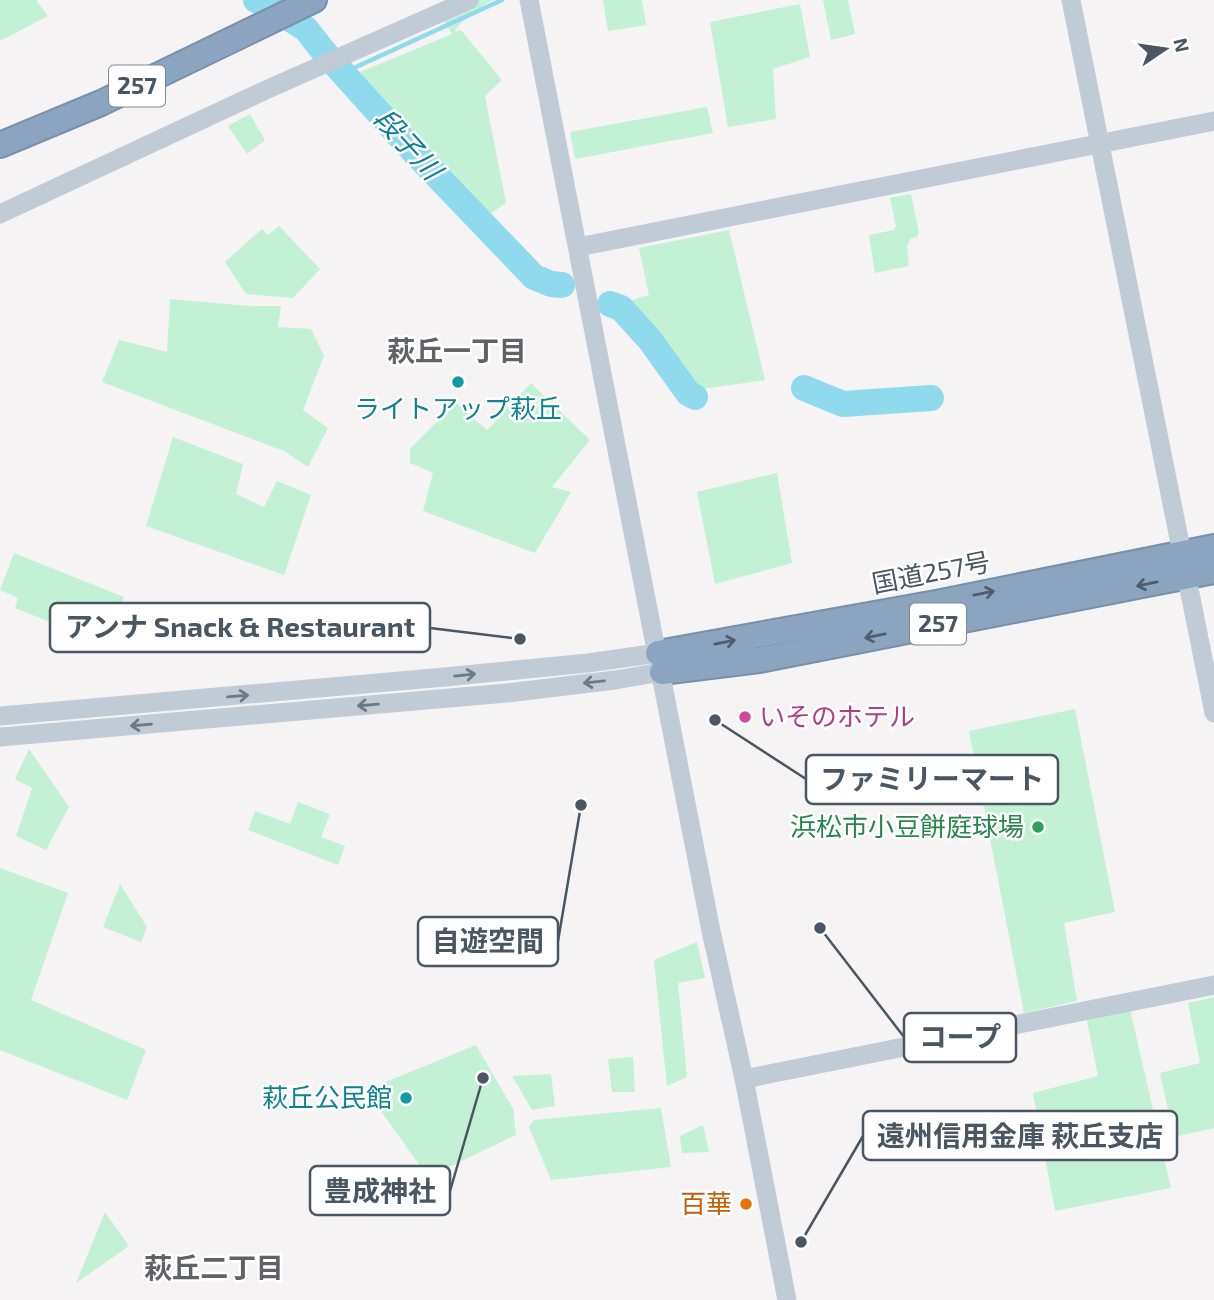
<svg xmlns="http://www.w3.org/2000/svg" width="1214" height="1300" viewBox="0 0 1214 1300" font-family="'Exo 2','Noto Sans JP',sans-serif">
	<style>
		.green { fill: #c3f1d5 }
		.lines { fill: none; stroke-linecap: round; stroke-linejoin: round }
		.stream { stroke: #90daee; stroke-width: 4.5 }
		.river { stroke: #90daee; stroke-width: 26 }
		.highway-casing { stroke: #7690ad; stroke-width: 28 }
		.secondary { stroke: #c1cbd6; stroke-width: 19 }
		.highway { stroke: #8ba5c1; stroke-width: 24 }
		.oneway { stroke: #505e6b }
		.oneway2 { stroke: #6e7984 }
		.culture-dot { fill: #0f9aa8; stroke: #fff; stroke-width: 2.5 }
		.hotel-dot { fill: #d1479c; stroke: #fff; stroke-width: 2.5 }
		.leisure-dot { fill: #2e9e5b; stroke: #fff; stroke-width: 2.5 }
		.food-dot { fill: #e8710a; stroke: #fff; stroke-width: 2.5 }
		.labels { text-anchor: middle; stroke-width: 5; stroke-linejoin: round; paint-order: stroke }
		.shield { fill: #fff; stroke: #808990; stroke-width: 2 }
		.shield-label { font-size: 24px; font-weight: bold; fill: #4a5661 }
		.culture-label { font-size: 26px; fill: #0d838f; stroke: #fff }
		.street-label { font-size: 26px; fill: #4a5661; stroke: #fff }
		.hotel-label { font-size: 26px; fill: #b23c85; stroke: #fff; text-anchor: start }
		.leisure-label { font-size: 26px; fill: #27864d; stroke: #fff; text-anchor: end }
		.food-label { font-size: 26px; fill: #c56008; stroke: #fff; text-anchor: end }
		.water-label { font-size: 28px; font-style: italic; fill: #0c7c9b; stroke: #fff }
		.neighbourhood-label { font-size: 28px; font-weight: bold; fill: #5f6368; stroke: #fff }
		.leader { fill: none; stroke: #4a5661; stroke-width: 2.5 }
		.callout-dot { fill: #4a5661; stroke: #fff; stroke-width: 2.5 }
		.callout { fill: #fff; stroke: #4a5661; stroke-width: 2.5 }
		.callout-label { font-size: 28px; text-anchor: middle; font-weight: bold; fill: #4a5661 }
	</style>
	<rect width="100%" height="100%" fill="#f5f3f3"/>
	<path class="green" d="M0,0h36l12,16 -48,25z
		M463,0h32l-5,1 -28,21 -8,10 7,-2 41,50 -17,16 21,107 -22,15 -126,-145 94,-39 -14,-22z
		M603,0h39l4,25 -38,6z
		M823,0h25l7,34 -24,6z
		M800,4l10,53 -37,12 3,50 -48,8 -18,-105z
		M707,107l6,26 -138,26 -5,-27z
		M250,114l15,26 -18,14 -19,-28z
		M911,194l8,38 -2,5 -7,2 -3,8 2,19 -34,7 -6,-38 25,-5 2,-4 -6,-28z
		M279,226l41,43 -27,29 -47,-4 -21,-32 37,-33 6,6z
		M729,230l36,150 -63,9 -29,-5 -56,-79 32,-10 -10,-47z
		M170,299l80,7h31l-3,21 33,2 13,27 -21,54 25,18 -20,39 -24,-16 -182,-69 17,-42 48,12z
		M531,383l59,57 -38,47 19,5 -36,61 -112,-42 10,-38 -23,-10v-14l46,-47 31,28z
		M173,437l70,27 -7,30 28,13 13,-26 34,14 -27,80 -138,-49z
		M777,473l15,90 -77,21 -18,-92z
		M14,553l110,44 -19,47 -90,-36 3,-10 -18,-8z
		M1075,709l40,203 -51,11 13,78 -53,12 -55,-282z
		M29,749l40,58 -23,43 -30,-14 16,-48 -17,-9z
		M298,802l32,12 -9,23 24,9 -7,19 -90,-35 7,-19 35,13z
		M0,868l68,25 -37,107 115,50 -19,50 -127,-50z
		M120,884l27,43 -6,15 -38,-15z
		M697,942l8,36 -27,5 9,94 -20,9 -13,-126z
		M1214,997v131l-40,9 -14,-64 40,-10 -12,-60z
		M1129,1005l42,183 -116,23 -22,-118 65,-17 -12,-59z
		M476,1045l37,64 3,26 -88,42 -62,-87z
		M633,1057l2,35h-23l-4,-33z
		M551,1074l4,32 -23,4 -20,-34z
		M661,1108l10,59 -120,13 -22,-53 5,-7z
		M703,1125l6,27 -27,1 -2,-17z
		M105,1212l24,34 -53,37z"/>
	<g class="lines">
		<path class="stream" d="M343,73l159,-73"/>
		<path class="river" d="M256,0l14,6 36,23 18,23 92,102 118,123 17,7 11,1
			M610,304l11,4 29,32 38,53 7,4
			M804,388l39,16 88,-6"/>
		<g class="highway-casing">
			<path id="highway" d="M0,145l101,-42 213,-103
				M658,653l278,-50 278,-56
				M662,672l97,-12 455,-89"/>
		</g>
		<path class="secondary" d="M529,0l182,931 33,148 43,221
			M1071,0l143,713
			M0,214l268,-125 201,-89
			M578,247l636,-126
			M0,716l445,-39 143,-14 70,-10
			M0,737l507,-44 108,-13 47,-8
			M744,1079l470,-94"/>
		<use href="#highway" class="highway"/>
	</g>
	<defs><path id="oneway-shaft" d="M-6 0H5M1.5-3L5.5 0L1.5 3" fill="none" stroke-width="1.6" stroke-linecap="round" stroke-linejoin="round" transform="scale(1.75)"/></defs>
	<g class="oneway">
		<use href="#oneway-shaft" transform="translate(1147 584) rotate(168)"/>
		<use href="#oneway-shaft" transform="translate(984 593) rotate(-11)"/>
		<use href="#oneway-shaft" transform="translate(875 636) rotate(169)"/>
		<use href="#oneway-shaft" transform="translate(725 642) rotate(-11)"/>
	</g>
	<g class="oneway2">
		<use href="#oneway-shaft" transform="translate(465 675) rotate(-6)"/>
		<use href="#oneway-shaft" transform="translate(594 682) rotate(174)"/>
		<use href="#oneway-shaft" transform="translate(238 696) rotate(-5)"/>
		<use href="#oneway-shaft" transform="translate(368 705) rotate(175)"/>
		<use href="#oneway-shaft" transform="translate(141 725) rotate(175)"/>
	</g>
	<g class="culture-dot">
		<circle cx="458" cy="382" r="7"/>
		<circle cx="406" cy="1098" r="7"/>
	</g>
	<circle class="hotel-dot" cx="745" cy="717" r="7"/>
	<circle class="leisure-dot" cx="1038" cy="827" r="7"/>
	<circle class="food-dot" cx="746" cy="1204" r="7"/>
	<g class="labels">
		<g class="shield">
			<rect x="109" y="65.5" width="56" height="41" rx="5"/>
			<rect x="910" y="603.5" width="56" height="41" rx="5"/>
		</g>
		<g class="shield-label">
			<text x="137" y="94">257</text>
			<text x="938" y="632">257</text>
		</g>
		<g class="culture-label">
			<text x="458" y="418">ライトアップ萩丘</text>
			<text x="392" y="1107" text-anchor="end">萩丘公民館</text>
		</g>
		<g class="street-label">
			<text transform="translate(931 573) rotate(-11)" y="9">国道257号</text>
		</g>
		<g class="hotel-label">
			<text x="759" y="726">いそのホテル</text>
		</g>
		<g class="leisure-label">
			<text x="1024" y="836">浜松市小豆餅庭球場</text>
		</g>
		<g class="food-label">
			<text x="732" y="1213">百華</text>
		</g>
		<g class="water-label">
			<text transform="translate(408 144) rotate(48)" y="10">段子川</text>
		</g>
		<g class="neighbourhood-label">
			<text x="457" y="361">萩丘一丁目</text>
			<text x="214" y="1278">萩丘二丁目</text>
		</g>
	</g>
	<path class="leader" d="M520 639L430 628M715 720L806 779M581 805L558 941M820 928L904 1037M801 1242L863 1136M483 1078L450 1191"/>
	<g class="callout-dot">
		<circle cx="520" cy="639" r="7"/>
		<circle cx="715" cy="720" r="7"/>
		<circle cx="581" cy="805" r="7"/>
		<circle cx="820" cy="928" r="7"/>
		<circle cx="801" cy="1242" r="7"/>
		<circle cx="483" cy="1078" r="7"/>
	</g>
	<g class="callout">
		<rect x="50" y="603" width="380" height="49" rx="7"/>
		<rect x="806" y="755" width="252" height="49" rx="7"/>
		<rect x="418" y="917" width="140" height="49" rx="7"/>
		<rect x="904" y="1013" width="112" height="49" rx="7"/>
		<rect x="863" y="1111" width="314" height="49" rx="7"/>
		<rect x="310" y="1166" width="140" height="49" rx="7"/>
	</g>
	<g class="callout-label">
		<text x="240" y="637">アンナ Snack &amp; Restaurant</text>
		<text x="932" y="789">ファミリーマート</text>
		<text x="488" y="951">自遊空間</text>
		<text x="960" y="1047">コープ</text>
		<text x="1020" y="1146">遠州信用金庫 萩丘支店</text>
		<text x="380" y="1201">豊成神社</text>
	</g>
	<g transform="translate(1165 49) rotate(77)" stroke="#ffffff" stroke-width="5" paint-order="stroke">
	<path d="M0-5L12 26L0 18L-12 26Z" fill="#4a5661"/>
	<text y="-10" font-size="19" font-weight="bold" text-anchor="middle" fill="#4a5661">N</text>
	</g>
</svg>
